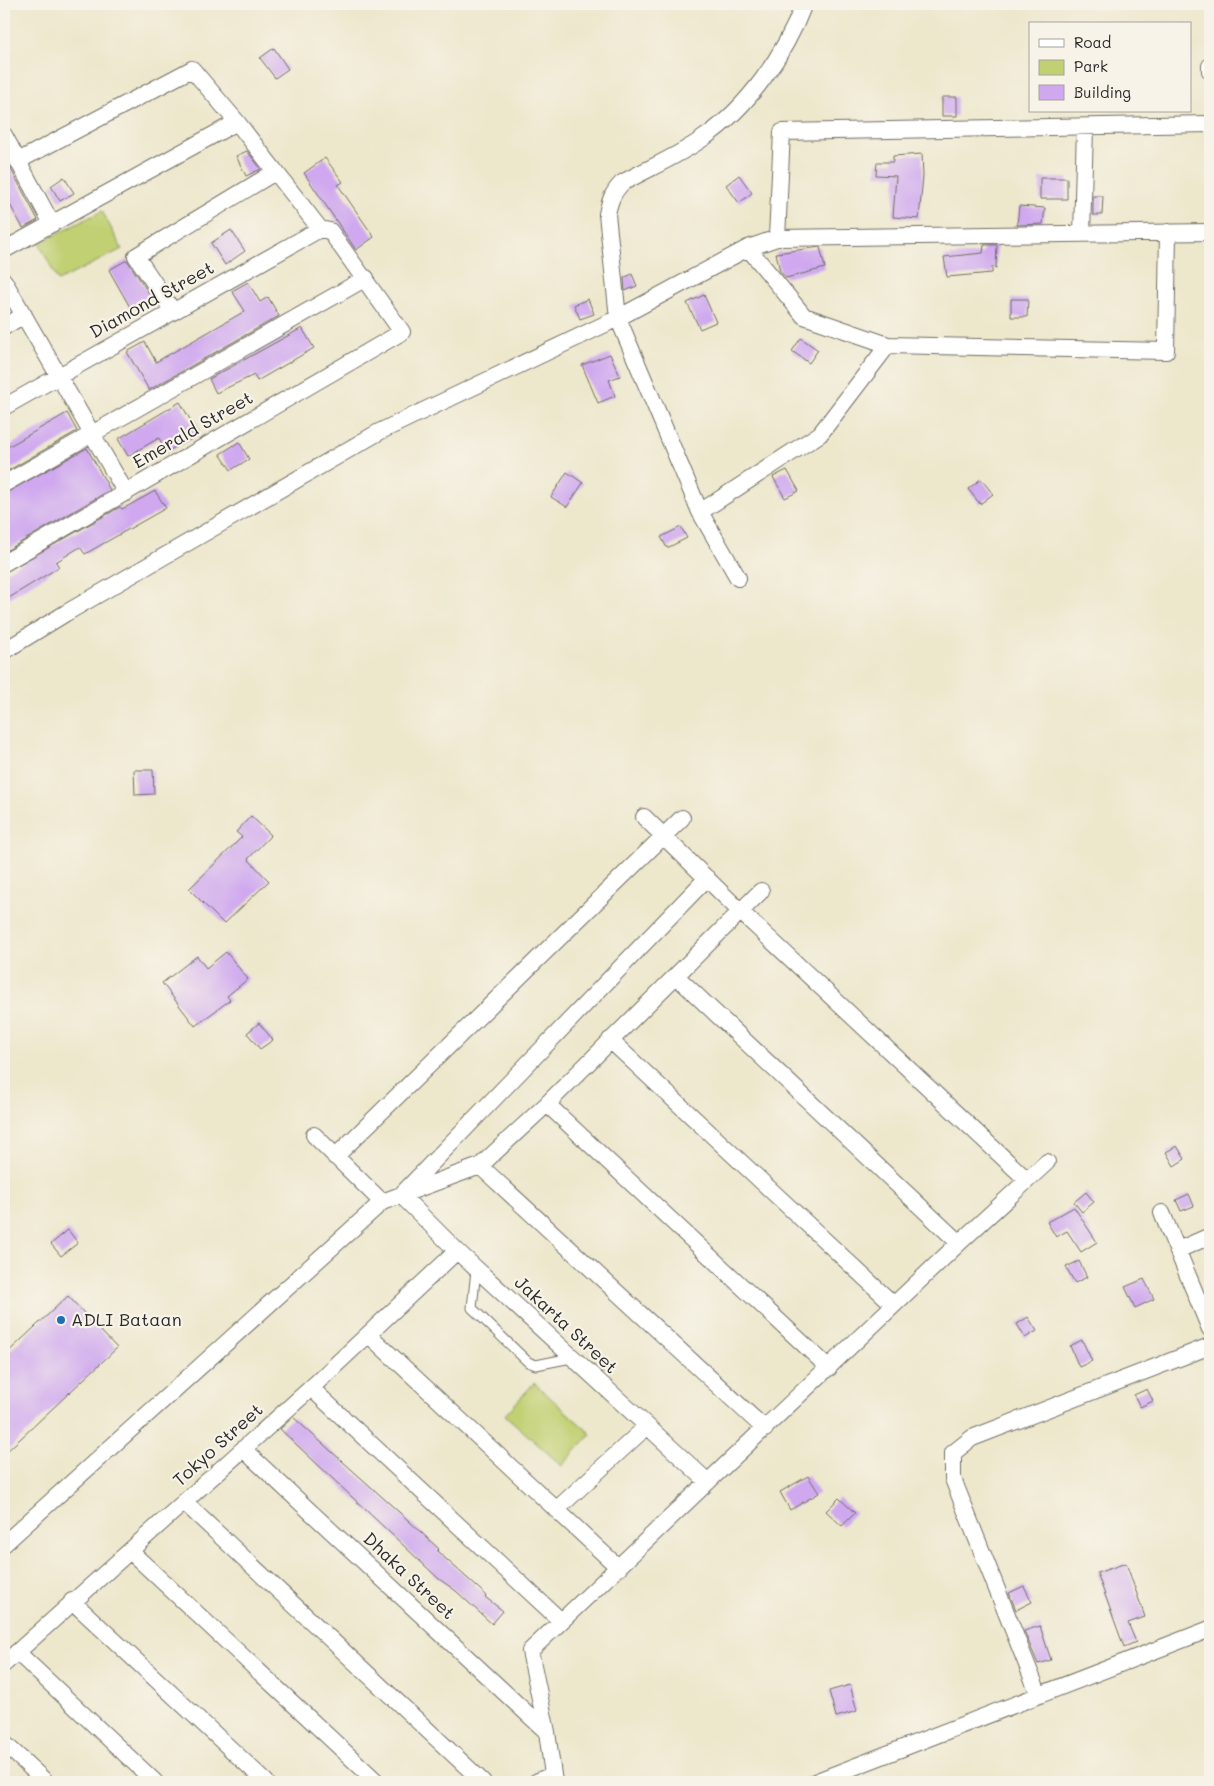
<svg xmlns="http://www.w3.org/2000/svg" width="1214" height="1786" viewBox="0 0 1214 1786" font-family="Mali,sans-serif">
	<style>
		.green { fill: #c1d072; stroke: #767e4e }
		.building { fill: #cfa8ef }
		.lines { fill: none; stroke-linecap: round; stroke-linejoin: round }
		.lane-casing { stroke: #6f6d63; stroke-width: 11 }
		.street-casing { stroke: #6f6d63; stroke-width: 18 }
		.lane { stroke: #fff; stroke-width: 9 }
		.street { stroke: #fff; stroke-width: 16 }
		.poi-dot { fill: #1f6fb2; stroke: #f7f3e8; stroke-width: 2 }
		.labels { text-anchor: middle; stroke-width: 4.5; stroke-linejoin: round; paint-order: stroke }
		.street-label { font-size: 18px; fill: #2b2b2b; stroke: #f7f3e8 }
		.poi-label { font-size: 18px; fill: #2b2b2b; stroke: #f7f3e8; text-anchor: start }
	</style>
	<rect width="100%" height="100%" fill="#f7f3e8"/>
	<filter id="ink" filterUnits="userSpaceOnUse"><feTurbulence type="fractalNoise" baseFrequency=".02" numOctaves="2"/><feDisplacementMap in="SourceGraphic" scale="10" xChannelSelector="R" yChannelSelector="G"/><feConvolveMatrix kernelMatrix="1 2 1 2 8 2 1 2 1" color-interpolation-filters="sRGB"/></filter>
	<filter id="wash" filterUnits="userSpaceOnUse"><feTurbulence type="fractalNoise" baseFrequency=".0096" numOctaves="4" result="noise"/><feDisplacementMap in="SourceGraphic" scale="20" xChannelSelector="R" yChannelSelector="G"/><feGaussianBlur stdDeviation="1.12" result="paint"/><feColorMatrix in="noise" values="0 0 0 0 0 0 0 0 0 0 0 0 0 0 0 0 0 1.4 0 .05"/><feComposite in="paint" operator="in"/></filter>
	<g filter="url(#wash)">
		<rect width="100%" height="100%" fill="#ede7cc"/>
		<path class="green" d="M102,211l20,38 -64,32 -19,-38z
			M534,1383l57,51 -29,32 -57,-51z"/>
		<g id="blocks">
			<path class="building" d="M274,48l14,21 -13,9 -15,-20z
				M942,97h15v19h-15z
				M247,151l14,18 -15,7 -10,-20z
				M922,154l1,22 -4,43 -26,-2 3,-41 -20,-1 1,-13h16v-6z
				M4,156l34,64 -15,8 -19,-34z
				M325,158l18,24 -5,3 36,52 -18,13 -52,-77z
				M739,175l13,18 -13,10 -13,-18z
				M64,177l10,16 -14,8 -9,-15z
				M1040,178h27v21h-27z
				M1093,196h10l-1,19h-9z
				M1019,206l26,2 -2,16 -26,1z
				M231,230l14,21 -20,14 -14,-22z
				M984,245h13l-1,23 -4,-1v6l-45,4 -3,-20 39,-4z
				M820,247l5,21 -39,10 -6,-7 -4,-18z
				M127,260l25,38 -21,11 -22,-39z
				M632,274l5,12 -12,5 -1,-13z
				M248,282l12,20 8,-5 11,19 -130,74 -22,-38 18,-10 11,20 89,-51 -13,-20z
				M704,295l12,27 -16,7 -13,-26z
				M588,299l6,15 -14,5 -6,-14z
				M1011,299h17l-1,18h-16z
				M302,328l12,20 -57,33 -3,-6 -38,18 -7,-14z
				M801,338l17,12 -9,13 -17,-12z
				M610,354l10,22 -11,4 6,16 -17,7 -16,-38z
				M180,402l19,33 -33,17 -7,-14 -31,18 -10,-17z
				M67,413l10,18 -73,42v-24z
				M239,442l10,17 -18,11 -11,-16z
				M87,448l23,42 -106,62v-58z
				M787,470l12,21 -14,7 -12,-21z
				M567,472l16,11 -16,24 -16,-10z
				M981,479l12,15 -13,10 -12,-15z
				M155,491l11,17 -81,46 -5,-7 -24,15 3,5 -55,34v-28l116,-66 2,2 6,-3z
				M681,527l6,11 -20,10 -6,-11z
				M134,770h19l1,24 -19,1z
				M251,816l20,19 -23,24 21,22 -45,43 -35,-35 53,-52 -6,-5z
				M226,952l22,27 -21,17 3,4 -35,26 -33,-43 35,-27 9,12z
				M259,1023l14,17 -13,9 -13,-16z
				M1177,1146l8,13 -11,7 -8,-14z
				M1086,1192l8,10 -12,10 -8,-10z
				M1189,1194l5,12 -13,5 -5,-11z
				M1074,1207l23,35 -16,10 -14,-21 -11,6 -9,-15z
				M68,1230l10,13 -17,13 -10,-12z
				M1079,1261l8,16 -12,6 -9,-16z
				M1144,1279l10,20 -19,9 -10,-21z
				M68,1296l49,52 -113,106v-98z
				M1028,1317l9,14 -12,7 -8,-14z
				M1082,1340l10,21 -13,6 -9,-21z
				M1147,1389l6,12 -13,6 -6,-12z
				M293,1417l116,104 30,28 -2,2 49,44 -1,2 18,14 -11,13 -36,-33 -17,-12 -159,-150z
				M808,1476l11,17 -29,17 -10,-18z
				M839,1498l16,15 -13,13 -16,-15z
				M1126,1563l19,54 -17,6 8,19 -12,5 -27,-74z
				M1024,1586l8,16 -16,8 -7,-17z
				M1040,1626l11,34 -13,4 -14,-33z
				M850,1685l7,26 -21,6 -7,-26z"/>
		</g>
	</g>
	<g filter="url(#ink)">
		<use href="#blocks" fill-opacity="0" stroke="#6f6d63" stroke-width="1"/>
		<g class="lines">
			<g class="lane-casing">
				<path id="lane" d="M476,1270l-4,38 56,54 8,3 35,-7"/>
			</g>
			<g class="street-casing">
				<path id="street" d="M804,4c-19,50 -56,104 -102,135 -24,17 -53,29 -80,44 -9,9 -12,17 -15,31l11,104 82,194 120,-78 68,-89
					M1210,66v5
					M4,135l48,89
					M1082,234l3,-107
					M777,238l433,-6
					M748,248l56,68 84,29 278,6 2,-119
					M4,250l233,-128
					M4,281l122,212
					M173,311l-37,-55 139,-84
					M4,327l20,-12
					M4,407l316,-178
					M4,484l362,-206
					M700,512l38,66
					M4,563l398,-231 -72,-101 -10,-2 -83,-107 -45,-53 -174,92
					M4,651l62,-38 313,-181 239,-114 130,-70 29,-10 5,-106 428,-8
					M644,817l97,95 286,268
					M707,878l-306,317 56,56 251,231
					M676,976l283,267
					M610,1040l284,265
					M547,1104l282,264
					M314,1135l68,67
					M335,1157l347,-339
					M480,1166l285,263
					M1162,1213l48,116
					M1178,1250l32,-14
					M369,1335l250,233
					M311,1388l249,232
					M243,1449l304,283
					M184,1502l299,280
					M556,1510l90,-83
					M4,1544l378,-342 98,-36 67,-62 214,-213
					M130,1551l247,231
					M72,1601l194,181
					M17,1652l138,130
					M4,1664l307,-276 146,-137
					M1039,1695l-86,-216v-26l19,-15 238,-92
					M4,1743l42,39
					M536,1782l16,-7
					M554,1782l-7,-50 -17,-81 429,-408 88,-81
					M815,1782l395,-153"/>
			</g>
			<use href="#lane" class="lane"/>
			<use href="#street" class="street"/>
		</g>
	</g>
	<circle class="poi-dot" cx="61" cy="1320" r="5"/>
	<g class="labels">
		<g class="street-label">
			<text transform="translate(152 300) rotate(-29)" y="6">Diamond Street</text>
			<text transform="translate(193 430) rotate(-30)" y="6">Emerald Street</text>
			<text transform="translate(566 1325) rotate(43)" y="6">Jakarta Street</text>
			<text transform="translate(218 1445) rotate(-42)" y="6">Tokyo Street</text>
			<text transform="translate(409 1576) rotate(43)" y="6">Dhaka Street</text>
		</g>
		<g class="poi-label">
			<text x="71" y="1326">ADLI Bataan</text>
		</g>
	</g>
	<rect width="1214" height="1786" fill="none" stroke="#f7f3e8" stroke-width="20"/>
	<rect x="1029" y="22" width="162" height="90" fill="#f7f3e8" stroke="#a5a39c"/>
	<rect x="1039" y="39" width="25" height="8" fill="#ffffff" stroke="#a5a39c"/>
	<text x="1074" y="48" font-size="15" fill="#2b2b2b">Road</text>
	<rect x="1039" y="60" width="25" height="15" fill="#c1d072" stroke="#a5a39c"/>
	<text x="1074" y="72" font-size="15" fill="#2b2b2b">Park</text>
	<rect x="1039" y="85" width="25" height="15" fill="#cfa8ef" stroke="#a5a39c"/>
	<text x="1074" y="98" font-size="15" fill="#2b2b2b">Building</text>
</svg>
